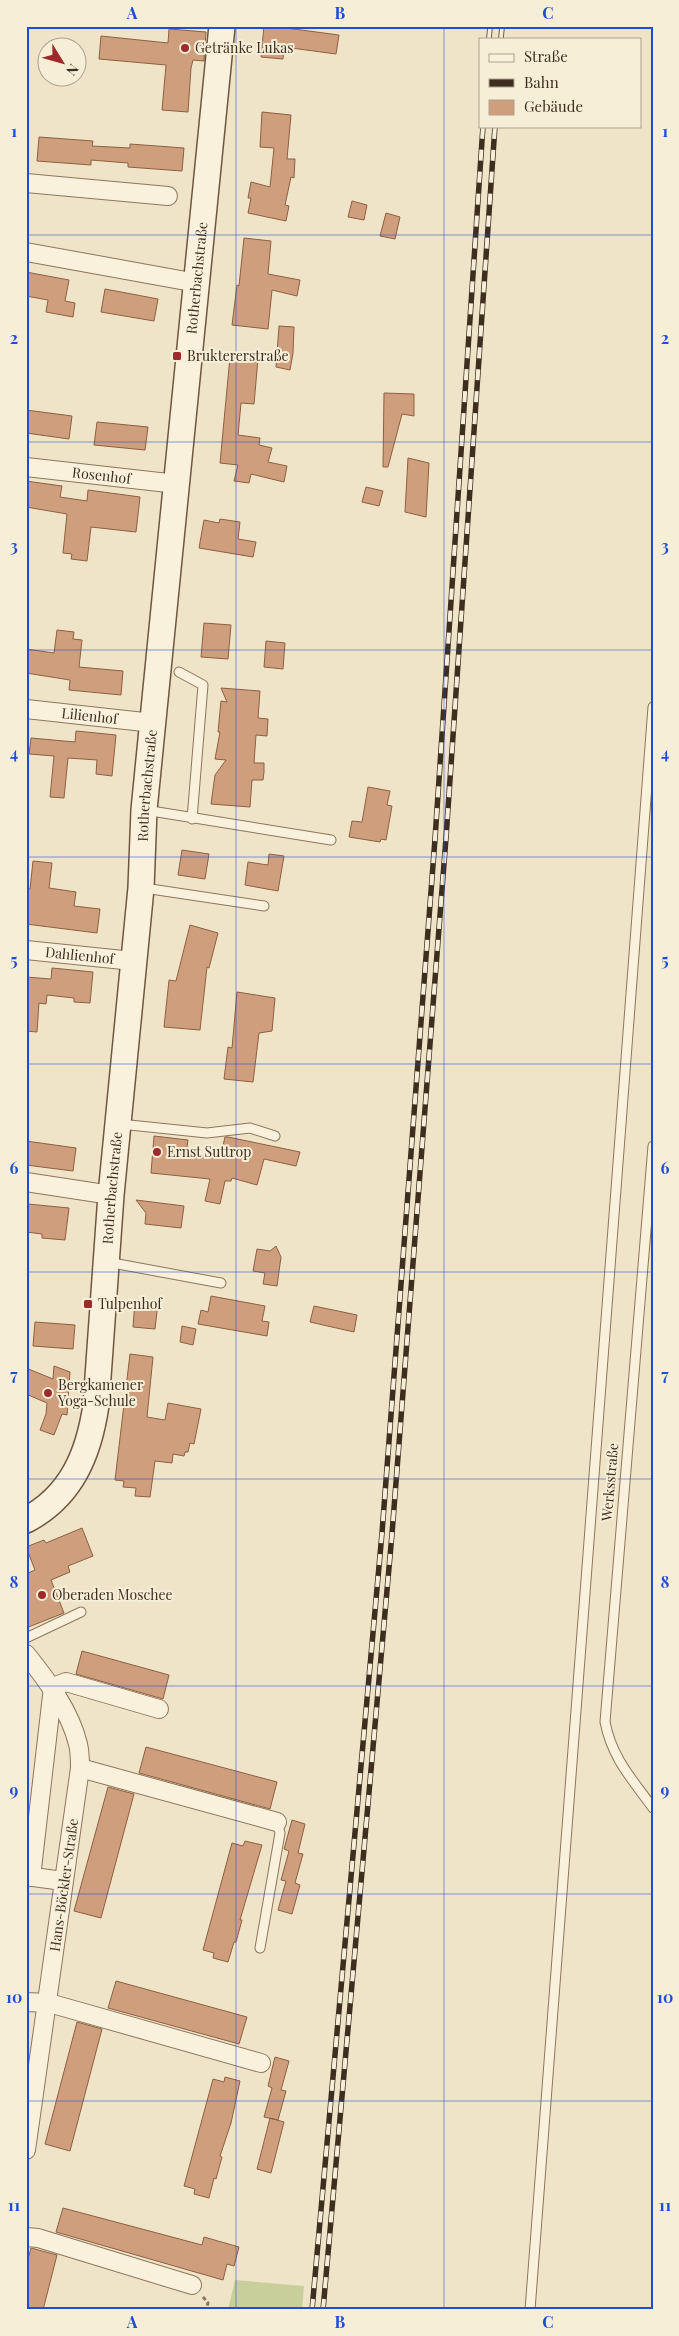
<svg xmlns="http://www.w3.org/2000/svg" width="679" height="2336" viewBox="0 0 679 2336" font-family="'Playfair Display',serif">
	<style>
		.green { fill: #c9cf9b }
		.building { fill: #cf9f7d; stroke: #8d5f41 }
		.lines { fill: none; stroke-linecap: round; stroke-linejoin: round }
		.lane-casing { stroke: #8d765c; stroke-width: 11 }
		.street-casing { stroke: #8d765c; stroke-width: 20 }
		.secondary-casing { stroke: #6f573f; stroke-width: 28 }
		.path { stroke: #8d765c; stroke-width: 3; stroke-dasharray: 4 2.5; stroke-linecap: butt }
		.lane { stroke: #faf1dc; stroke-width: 9 }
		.street { stroke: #faf1dc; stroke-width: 18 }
		.secondary { stroke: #faf1dc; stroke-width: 25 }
		.rail-casing { stroke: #3d2e20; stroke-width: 5.5 }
		.rail { stroke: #f7eed8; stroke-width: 4; stroke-dasharray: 11; stroke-linecap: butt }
		.grid { fill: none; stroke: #1d4ed8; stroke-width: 1; stroke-opacity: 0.55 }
		.poi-dot { fill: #9e2a2b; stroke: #f7eed8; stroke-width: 2 }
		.labels { text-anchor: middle; stroke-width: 4; stroke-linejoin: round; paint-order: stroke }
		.poi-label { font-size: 14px; fill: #3d2e20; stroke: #f7eed8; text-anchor: start }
		.street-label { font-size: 14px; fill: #3d2e20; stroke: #f7eed8 }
		.neatline { fill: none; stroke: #1d4ed8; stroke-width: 2 }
		.grid-label { font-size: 16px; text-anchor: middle; font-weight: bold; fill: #1d4ed8 }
	</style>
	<rect width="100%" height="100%" fill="#f0e4c8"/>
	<path class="green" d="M235,2280l69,6 -2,24h-74z"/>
	<path class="building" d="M264,26h22v2l53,7 -3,19 -52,-7 -1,12 -22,-2z
		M169,29l37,3 -2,29 -11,-1 -2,8 -3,44 -26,-2 4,-45 -67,-6 2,-23 67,7z
		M262,112l29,3 -4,44h8l-1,19 -3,-1 -6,28 4,1 -3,15 -38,-8 3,-15h-3l3,-16 19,5 4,-39 -14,-1z
		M39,137l54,4 -1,5 38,2v-4l54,4 -2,23 -54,-4v-4l-37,-3v5l-54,-4z
		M352,201l15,4 -3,15 -16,-3z
		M386,213l14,4 -5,22 -15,-3z
		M244,238l27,3 -3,33 32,6 -3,16 -25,-6 -4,39 -36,-4 5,-40 2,1z
		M26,272l43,8 -4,21 10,2 -2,14 -27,-5 2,-12 -22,-4z
		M105,289l53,10 -4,22 -53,-9z
		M279,326l15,1 -1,26 -3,17 -14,-3z
		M230,357l28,2 -4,45 -13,-1 -3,32 22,3 -1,7 13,3 -4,14 19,4 -3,16 -33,-8 -2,9 -15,-2 4,-16 -18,-2z
		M384,393l30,1v22l-12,-2 -14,53h-5z
		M26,410l46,6 -3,23 -43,-6z
		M97,422l51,5 -3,23 -51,-5z
		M408,458l21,5 -3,54 -21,-5z
		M26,481l36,5 -2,11 27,4 1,-11 52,7 -4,35 -45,-5 -4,34 -16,-2 1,-5 -9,-1 4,-39 -41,-7z
		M366,487l17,4 -4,15 -17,-4z
		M220,519l20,3 -2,17 18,3 -3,15 -54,-9 5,-28 15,3z
		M204,623l27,2 -3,34 -27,-2z
		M57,630l17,2 -1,7 9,1 -3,27 44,4 -2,24 -52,-5 1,-10 -44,-7v-24l28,4z
		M266,641l19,2 -2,26 -19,-2z
		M221,688l39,3 -2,27 10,1 -1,17 -11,-1 -2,28h10v9l-1,8h-11l-2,27 -39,-3 4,-29 11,-15 -11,-1 5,-27h-2l3,-31 6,1z
		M76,731l40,4 -4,41 -16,-2 1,-14 -29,-2 -4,40 -14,-1 4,-41 -25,-2 2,-16 44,4z
		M368,787l22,4 -3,14 5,1 -6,34 -5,-1 -1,3 -31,-5 3,-16 10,1z
		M182,850l27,4 -4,25 -27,-4z
		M269,854l15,2 -6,35 -33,-6 3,-23 20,3z
		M33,861l19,2 -3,25 27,4 -2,14 26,3 -3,24 -71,-9v-35h4z
		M190,925l28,8 -9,35 -2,-1 -7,63 -36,-3 5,-47 7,1z
		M52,968l41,4 -3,31 -16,-1v-4l-27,-3 -1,9 -7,-1 -2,29 -11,-1v-54l25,2z
		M237,992l38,6 -3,33 -13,2 -6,49 -29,-3 4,-32 4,1z
		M154,1136l34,4 -2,14 34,4 5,-21h3l72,15 -4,14 -32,-7 -7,26 -25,-7 -1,3h-6l-5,23 -15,-3 5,-22 -59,-6z
		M26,1141l50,7 -3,23 -47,-6z
		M136,1200l48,6 -3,22 -36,-4 1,-11z
		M28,1204l41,4 -4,32 -23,-2v-4l-16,-2z
		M276,1246l5,11 -4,29 -14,-2 2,-11 -12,-2 4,-22 13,2z
		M211,1296l54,10 -3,15 7,1 -2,14 -69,-12 3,-14 7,2z
		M135,1301l23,2 -3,26 -22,-2z
		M314,1306l43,9 -3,17 -44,-10z
		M35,1322l40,3 -2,24 -40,-3z
		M182,1326l14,3 -3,16 -13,-3z
		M130,1354l23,3 -6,60 18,3 3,-17 33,6 -7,35 -4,-1 -2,9h-3l-1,4 -11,-2 -1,9 -17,-2 -5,36 -15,-1 1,-8 -13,-1 1,-6 -9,-1z
		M54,1366l16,6 -3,43 -5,-1 -8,21 -14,-5 6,-16 1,-11 -21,-9v-26l27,11z
		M82,1528l11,28 -25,10 2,6 -19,8 13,33 -38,15v-54l9,-4 -9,-23 18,-7 2,3z
		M82,1651l87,24 -6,24 -87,-25z
		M146,1747l131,35 -7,27 -131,-36z
		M108,1787l26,7 -33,124 -27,-7z
		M292,1820l13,4 -7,29 5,1 -8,29 5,2 -8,29 -14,-4 8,-29 -5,-1 8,-29 -5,-2z
		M245,1841l17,4 -22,75h2l-6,22h-2l-6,20 -15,-4 1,-5 -11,-3 29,-107 11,3z
		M116,1981l131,36 -8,27 -131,-36z
		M77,2022l25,7 -32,122 -25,-7z
		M275,2057l14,4 -8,29 5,1 -8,29 -14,-3 8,-29 -4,-2z
		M225,2077l15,4 -9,42 -11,33 2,1 -6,22 -2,-1 -5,20 -15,-4 1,-5 -11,-3 29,-107 11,3z
		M270,2118l14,4 -13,51 -14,-4z
		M63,2208l139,37 2,-8 35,10 -5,19 -7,-2 -4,16 -167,-48z
		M31,2248l26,7 -14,55h-17v-43z"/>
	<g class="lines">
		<g class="lane-casing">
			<path id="lane" d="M179,672l24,13 -11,134
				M145,810l186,30
				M144,888l120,18
				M120,1124l87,9 43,-5 25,8
				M653,1146l-48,576c7,36 27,57 48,86
				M107,1262l114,21
				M26,1638l55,-26
				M260,1948l20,-115 -3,-11
				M530,2310l123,-1603"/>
		</g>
		<g class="street-casing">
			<g id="street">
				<path d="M26,183l142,13"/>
				<path d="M26,252l171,31"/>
				<path id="s1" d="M26,467l151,17"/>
				<path id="s2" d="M26,709l127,14"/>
				<path id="s3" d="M26,950l107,11"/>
				<path d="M26,1182l85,13"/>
				<path d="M26,1654c21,26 44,57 52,90 2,8 2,16 2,24l-54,382"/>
				<path d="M53,1687l13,-5 93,27"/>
				<path d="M80,1768l197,54"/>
				<path d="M26,1876l37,5"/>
				<path d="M31,1877l22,-190"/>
				<path d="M26,2002l23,1 212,60"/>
				<path d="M26,2237l12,1 154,47"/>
			</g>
		</g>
		<g class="secondary-casing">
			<g id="secondary">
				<path id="s4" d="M26,1520c46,-24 63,-67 70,-115l15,-210 30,-307 3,-78 78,-784"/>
			</g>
		</g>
		<path class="path" d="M203,2297l5,6 -2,7"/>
		<use href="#lane" class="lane"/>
		<use href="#street" class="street"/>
		<use href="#secondary" class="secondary"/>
		<g class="rail-casing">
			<path id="rail" d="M489,39l1,-13
				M501,39l1,-13
				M312,2310l70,-777 53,-694 48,-713
				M323,2310l69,-776 54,-696 49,-712"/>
		</g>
		<use href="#rail" class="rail"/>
	</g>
	<path class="grid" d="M236,26v2284M444,26v2284M26,235h627M26,442h627M26,650h627M26,857h627M26,1064h627M26,1272h627M26,1479h627M26,1686h627M26,1894h627M26,2101h627"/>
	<g class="poi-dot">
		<circle cx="185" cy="48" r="5"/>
		<rect x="172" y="351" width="10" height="10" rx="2.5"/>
		<circle cx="157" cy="1152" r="5"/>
		<rect x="83" y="1299" width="10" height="10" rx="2.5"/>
		<circle cx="48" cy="1393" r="5"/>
		<circle cx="42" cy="1595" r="5"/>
	</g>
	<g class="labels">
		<g class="poi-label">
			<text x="195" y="53">Getränke Lukas</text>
			<text x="187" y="361">Bruktererstraße</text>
			<text x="167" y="1157">Ernst Suttrop</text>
			<text x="98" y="1309">Tulpenhof</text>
			<text x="58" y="1390">Bergkamener<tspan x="58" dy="16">Yoga-Schule</tspan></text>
			<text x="52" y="1600">Oberaden Moschee</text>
		</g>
		<g class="street-label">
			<text dy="5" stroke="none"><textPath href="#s4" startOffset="1272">Rotherbachstraße</textPath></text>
			<text dy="5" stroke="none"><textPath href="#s1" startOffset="76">Rosenhof</textPath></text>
			<text dy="5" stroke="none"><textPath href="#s2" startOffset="64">Lilienhof</textPath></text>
			<text dy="5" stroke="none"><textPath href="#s4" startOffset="762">Rotherbachstraße</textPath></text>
			<text dy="5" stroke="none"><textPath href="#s3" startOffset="54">Dahlienhof</textPath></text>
			<text dy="5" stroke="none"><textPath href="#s4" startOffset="358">Rotherbachstraße</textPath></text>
			<text transform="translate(610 1482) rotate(-85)" y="5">Werksstraße</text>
			<text transform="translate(64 1885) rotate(-82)" y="5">Hans-Böckler-Straße</text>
		</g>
	</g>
	<rect width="679" height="2336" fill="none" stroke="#f7eed8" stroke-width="55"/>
	<rect x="479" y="38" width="162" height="90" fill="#f7eed8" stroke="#ada18e"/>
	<rect x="489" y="54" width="25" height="8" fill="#faf1dc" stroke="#ada18e"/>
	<text x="524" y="62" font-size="15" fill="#3d2e20">Straße</text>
	<rect x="489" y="79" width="25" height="8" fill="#3d2e20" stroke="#ada18e"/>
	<text x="524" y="88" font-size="15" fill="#3d2e20">Bahn</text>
	<rect x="489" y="100" width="25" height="15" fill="#cf9f7d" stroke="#ada18e"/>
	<text x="524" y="112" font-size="15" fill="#3d2e20">Gebäude</text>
	<g transform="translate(62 62) rotate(127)"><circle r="24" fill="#f7eed8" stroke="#ada18e"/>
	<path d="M0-4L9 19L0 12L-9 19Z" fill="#9e2a2b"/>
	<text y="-8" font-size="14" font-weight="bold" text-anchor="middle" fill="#3d2e20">N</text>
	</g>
	<rect x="28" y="28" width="624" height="2280" class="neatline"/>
	<g class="grid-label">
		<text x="132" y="19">A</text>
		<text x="340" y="19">B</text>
		<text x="548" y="19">C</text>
		<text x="14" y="137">1</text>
		<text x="665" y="137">1</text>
		<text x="14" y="344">2</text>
		<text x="665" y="344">2</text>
		<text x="14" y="552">3</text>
		<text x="665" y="552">3</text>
		<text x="14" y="759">4</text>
		<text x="665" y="759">4</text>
		<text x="14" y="966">5</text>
		<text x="665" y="966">5</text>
		<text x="14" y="1174">6</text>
		<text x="665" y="1174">6</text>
		<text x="14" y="1381">7</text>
		<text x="665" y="1381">7</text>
		<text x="14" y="1588">8</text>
		<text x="665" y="1588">8</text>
		<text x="14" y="1796">9</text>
		<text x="665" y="1796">9</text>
		<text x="14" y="2003">10</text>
		<text x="665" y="2003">10</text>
		<text x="14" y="2211">11</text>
		<text x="665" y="2211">11</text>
		<text x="132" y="2328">A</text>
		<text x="340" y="2328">B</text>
		<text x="548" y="2328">C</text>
	</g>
</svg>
